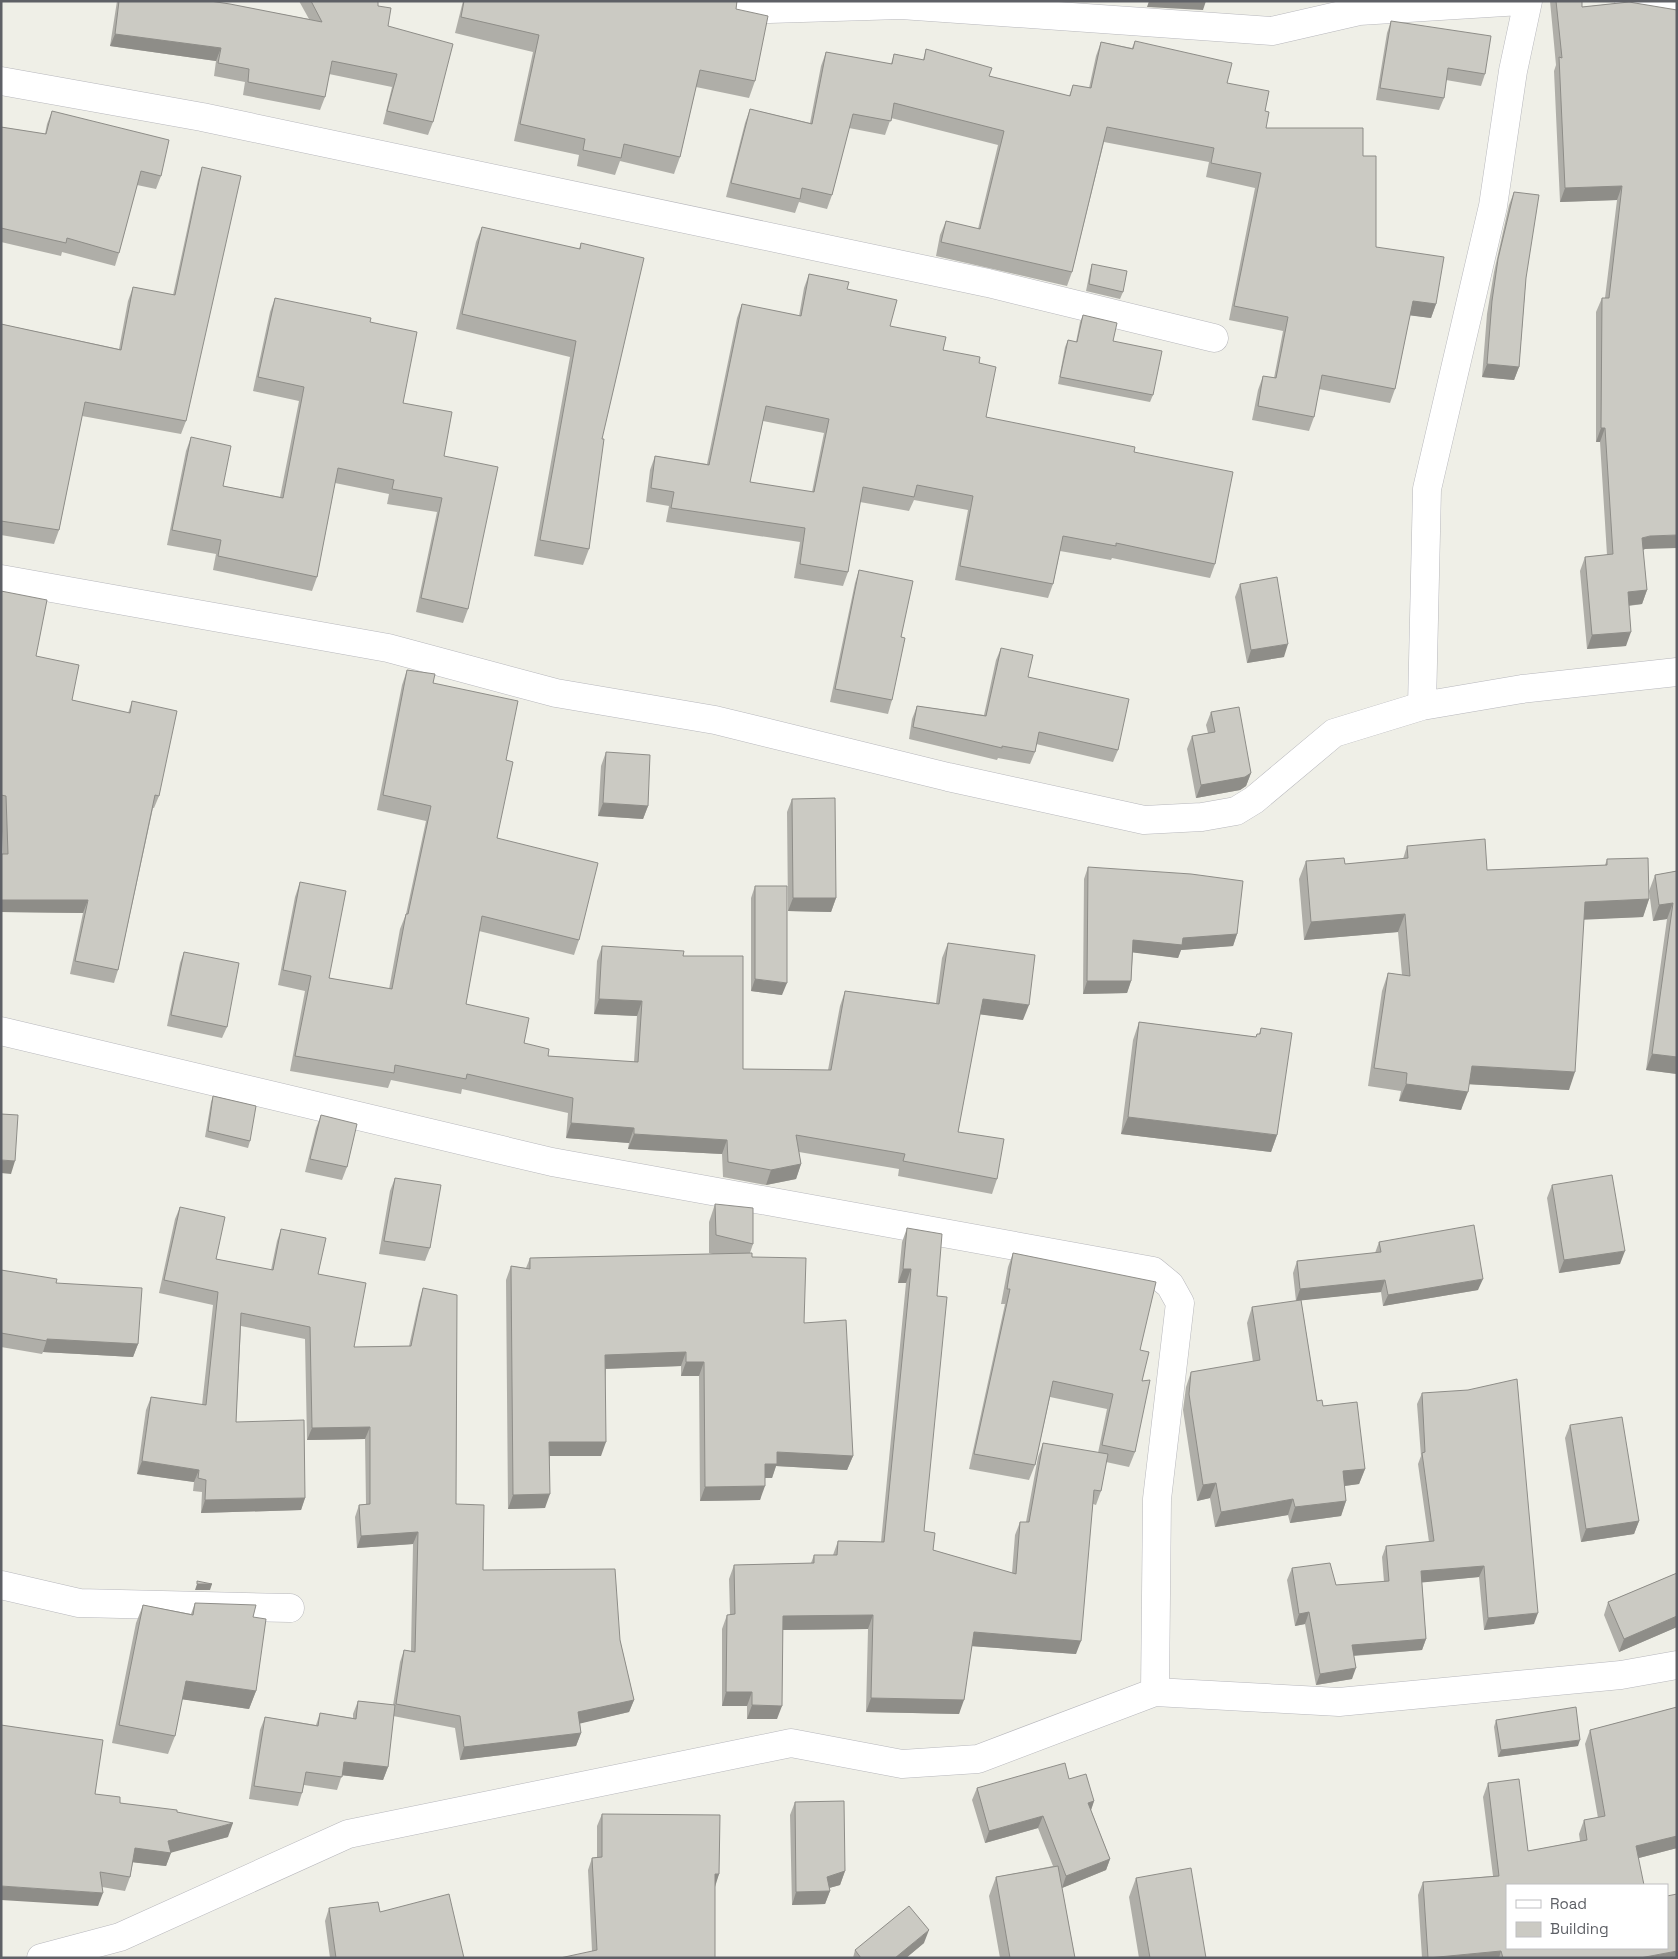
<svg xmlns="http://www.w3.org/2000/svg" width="1678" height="1959" viewBox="0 0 1678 1959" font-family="'Space Grotesk',sans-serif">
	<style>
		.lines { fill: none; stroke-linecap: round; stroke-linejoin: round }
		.minor-casing { stroke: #b7b7bc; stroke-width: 29 }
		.minor { stroke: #fff; stroke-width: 28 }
		.wall { fill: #afaea8; fill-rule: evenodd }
		.shaded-wall { fill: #8e8d88 }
		.building { fill: #cbcac3; stroke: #8e8d88; fill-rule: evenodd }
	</style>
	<rect width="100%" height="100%" fill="#efefe7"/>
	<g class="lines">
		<g class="minor-casing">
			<path id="minor" d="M732,1l37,8 132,-4 371,26 87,-20 162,-10
				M1629,1l48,10
				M1,81l201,36 786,166 226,55
				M1,579l387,69 168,45 159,27 233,57 196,43 58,-3 34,-6 18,-11 80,-67 88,-27 100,-17 155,-17
				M1422,706l5,-217 66,-283 20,-135 15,-70
				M1,1031l551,131 601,109 17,14 10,18 -23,196 -2,193
				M1,1585l78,18 211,5
				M41,1958l79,-21 228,-103 443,-91 111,21 76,-5 177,-67 184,10 282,-27 56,-10"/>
		</g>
		<use href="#minor" class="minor"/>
	</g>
	<path class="wall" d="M117,1h93l99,18 -10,-18h79v5l55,116 -5,13 -45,-11 9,-37 -63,-13 -4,23 -5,13 -77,-15 2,-13 -31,-6 2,-15 -106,-15z
		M463,1h274l-1,8 19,72 -6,17 -53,-11 -16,70 -6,17 -54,-13 -5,14 -38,-9 2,-11 -65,-14 19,-89 -78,-19z
		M1550,1h32v6l47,-5 16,547 -2,1 4,40 -5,14 -13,2 -3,40 -39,3 -7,-78 5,-14 22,-2 -7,-113h-4v-130l6,-14h3l12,-98 -57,2 -6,-131 2,-6z
		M1391,21l94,53 -4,12 -35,-6 -2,18 -5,12 -63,-10 11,-67z
		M1135,41l92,42 38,28 1,17 97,28 13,91 60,57 -5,14 -21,-3 -15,74 -5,14 -71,-14 -5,28 -5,14 -57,-11 6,-30 5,-14 11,2 9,-47 -54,-11 26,-132 -49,-11 3,-15 -105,-20 -32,130 -5,14 -131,-30 4,-21 6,-14 32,8 20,-84 -107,-27 -6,17 -36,-7 -17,67 -5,14 -28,-7 -4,11 -69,-16 19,-74 5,-14 60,14 11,-57 5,-14 65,12 3,-10 29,6 3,-11 63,27 80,20 4,-11 16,3 7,-32 5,-14 31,6z
		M52,111l109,65 -5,13 -19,-4 -18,68 -4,13 -53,-14 -1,4 -60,-14v-115l44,7 2,-10z
		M202,167l-16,254 -5,13 -99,-18 -23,114 -5,14 -53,-9v-211l118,25 9,-48 5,-14 40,8 25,-115z
		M1514,192l12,86 -7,89 -5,13 -32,-3 5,-63 7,-42 15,-67z
		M482,227l97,22 2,-6 21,196 -13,110 -6,16 -49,-9 36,-199 -114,-28 20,-87z
		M1092,264l31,28 -3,7 -34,-8 4,-20z
		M809,274l38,15 43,37 53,24 36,13 7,54 148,35 81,112 -5,14 -98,-20 -1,2 -51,-9 -7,33 -5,14 -93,-18 13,-70 -54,-10 -5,11 -49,-9 -12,70 -5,14 -49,-8 6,-36 -134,-20 3,-16 -23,-4 4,-32 5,-14 52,8 30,-146 5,-14 57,12 5,-28zM763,421l61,12 -12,59 -62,-10z
		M275,298l95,24 33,81 41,53 24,153 -5,14 -47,-11 21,-100 -50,-8 2,-10 -54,-11 -18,94 -5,14 -99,-21 3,-16 -49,-9 19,-94 5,-14 32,49 57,11 19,-96 -46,-10 17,-79z
		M1083,315l30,26 40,54 -3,7 -92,-18 7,-37 3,-7 8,2 4,-20z
		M859,570l33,130 -4,14 -58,-12 25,-119z
		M1240,584l44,73 -37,6 -12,-66z
		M1,591l35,65 36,44 56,13 4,-12 27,95 -5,12h-1l-35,162 -4,13 -44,-9 13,-61 -82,-1v-58h2l-2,-46z
		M1001,648l27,29 90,73 -5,12 -77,-18 -1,8 -5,12 -32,-6 -1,2 -88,-21 3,-20 5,-13 67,9 12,-55z
		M407,670l26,13 73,77 -9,78 82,102 -5,15 -95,-24 -13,73 58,39 24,13 86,6 3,-46 -43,-2 3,-53 5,-15 81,10 60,113 85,1 12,-64 5,-15 91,12 6,-45 6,-15 75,77 -43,-6 -22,118 39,47 -5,15 -94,-18 1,-7 -100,-17 2,12 -5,15 -30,6 -43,-8 -1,-23 -94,-5 1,-6 -63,-5 2,-25 -106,-24 -1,5 -70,-14 -3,8 -98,-17 15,-80 -27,-6 17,-88 5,-15 29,96 60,11 11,-60 6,-15 20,-93 -49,-11 25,-125z
		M1211,712l40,61 -5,13 -6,4 -44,8 -9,-49 5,-13 16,-3 -2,-8z
		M606,752l42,54 -5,13 -45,-3 3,-50z
		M792,799l44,99 -5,14 -43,-1 -1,-99z
		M1407,846l80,24 118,-5 2,-6 42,40 -6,18 -59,2 -15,171 -100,-6 -8,26 -62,-9 2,-10 -33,-5 14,-95 6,-18 14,2 -4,-43 -94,8 -5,-61 7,-18 39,3 58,-5z
		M1088,867l149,67 -4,12 -52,4 -3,8 -45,-6 -2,29 -4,12 -44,1 1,-115z
		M1677,871v203l-31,-4 21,-151 -14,2 -4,-30 6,-16z
		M755,886l27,109 -31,-4v-93z
		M184,952l43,75 -5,11 -55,-12 13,-63z
		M1139,1022l117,15 1,-3h2l2,-6 16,107 -6,17 -150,-18 12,-94z
		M213,1096l37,45 -2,7 -43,-11 6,-35z
		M321,1115l26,52 -5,13 -37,-8 11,-44z
		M395,1178l35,70 -5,13 -46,-7 11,-63z
		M1552,1185l68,79 -61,9 -12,-75z
		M715,1204l38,40 -3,9 2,4 52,66 49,133 -6,14 -71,-4 -4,12h-7l-5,22 -60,1 -1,-125h-18v-10l-75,3 -5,87h-51l-5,52 -37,1 -2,-229 5,-14 15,2 4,-10 183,-4 -4,-1v-31z
		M180,1207l36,52 55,11 6,-29 4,-12 37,45 36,73 55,-1 10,-45 4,-13 33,216 27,66 137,70 14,60 -5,12 -49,11 1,10 -5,13 -116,14 -5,-32 -62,-12 -5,51 -5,13 -41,-5 -5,15 -33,-5 -2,8 -4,13 -49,-7 11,-69 5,-13 51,8 4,-12 33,5v-4l5,-13 35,4 7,-43 4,-12 7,1 2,-107 -56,4 -2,-31 4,-12 7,-1 -1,-65 -58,1 -2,-101 -64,-13 -5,96 69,76 -4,12 -100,3 1,-21 -9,-1 1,-9 -57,-8 9,-64 5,-13 51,8 11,-100 -54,-12 16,-74z
		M907,1228l30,68 -13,235 9,19 79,23 3,-38 5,-13h6l12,-65 5,-14 55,10 9,-44 -57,-12 -15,68 -6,15 -60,-11 36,-165h-4l7,-37 5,-14 127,97 2,31 -7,71 -6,15 -23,-5 -5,29 -5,14 -3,-1 -17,150 -104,-8 -13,68 -93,-2 2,-83 -85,1 -6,89h-30v-13h-25v-77l5,-14h3l-1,-36 5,-14 77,-2 3,-8h19l5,-14 43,1 25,-259h-8l4,-41z
		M1379,1242l99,48 -95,16 -2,-14 -80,8 16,101 6,5 42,63 -6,15 -15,2 2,15 -5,15 -51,7 -2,-8 -73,12 -5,-29 -13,3 -14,-91 3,-23 5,-15 62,-10 -6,-39 5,-16 44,-6 -3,-28 4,-12 78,-8z
		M1,1270l55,13 82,61 -5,13 -90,-5 -1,2 -41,-7z
		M1422,1393l112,231 -50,6 -5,-53 -57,5 4,57 -4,11 -68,6 -2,23 -36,6 -11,-61 -10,2 -8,-46 5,-12 44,17 48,-3 -2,-25 4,-11 43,-4 -11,-78 3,-8 -4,-52z
		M1570,1425l69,96 -5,13 -53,8 -16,-104z
		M1677,1573v54l-58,25 -15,-37 4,-13z
		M195,1603l58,14 3,74 -7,18 -67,-10 -7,37 -7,18 -56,-11 24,-120 7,-18 48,9z
		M1677,1707v141l-38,10 -132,27 170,73h-255l-4,-63 5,-13 70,-6 -10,-79 5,-14 40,68 52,-10 -1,-7 5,-14 14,-2 -13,-74 5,-14z
		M1496,1720l82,26 -80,11 -4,-30z
		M1069,1779l25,22 -3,9 19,49 -4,11 -44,18 13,70h-75l-11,-62 7,-19 57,-11 -15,-38 -53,15 -13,-43 5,-12z
		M95,1794l25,9 57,9 51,25 -57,15 -5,14 -33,-4 -3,15 -5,14 -23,-4 -4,19z
		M795,1802l50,69 -5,14 -11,3 1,3 -5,13 -33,1 -2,-90z
		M602,1814l117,60 -4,10v74l-123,-7 -4,-81 4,-12 5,-1v-31z
		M1136,1878l70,80h-67l-10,-61z
		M329,1908l51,4 84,46h-134l-5,-37z
		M924,1943l-18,15h-53l2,-8z"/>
	<path class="shaded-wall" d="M1149,1h57l-3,9 -56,-3z
		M115,34l106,14 -5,13 -106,-15z
		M1622,186l-5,14 -57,2 5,-14z
		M1413,301l23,3 -5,14 -24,-3z
		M1487,364l32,3 -5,13 -32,-3z
		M1601,428h4l-5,14h-4z
		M1677,535v13l-32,1 -8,3 5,-14 8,-2z
		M1647,590l-5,14 -19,2 5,-14z
		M1631,632l-5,14 -39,3 5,-14z
		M1288,644l-4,13 -37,6 4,-13z
		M1251,773l-5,13 -6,4 -44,8 5,-13z
		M603,803l45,3 -5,13 -45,-3z
		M793,898h43l-5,14 -43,-1z
		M1649,899l-6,18 -65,3 7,-18z
		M1,900h87l-5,13 -82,-1z
		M1673,903l-6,16 -14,2 6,-16z
		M1405,914l-7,18 -94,8 7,-18z
		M1237,934l-4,12 -52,4 -3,8 -49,-6 4,-12 50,-2z
		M755,979l32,4 -5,12 -31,-4z
		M1087,981h44l-4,12 -44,1z
		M599,999l43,2 -5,15 -43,-2z
		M983,999l46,6 -6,15 -46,-6z
		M1652,1054l25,3v17l-31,-4z
		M1472,1066l103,6 -6,18 -104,-6z
		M1406,1084l62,8 -7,18 -62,-9z
		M1128,1117l149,18 -6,17 -150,-18z
		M571,1123l63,5 -5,15 -63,-5z
		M634,1134l93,6 -5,14 -94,-5z
		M1,1160l14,1 -4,13 -10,-1z
		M801,1164l-5,15 -30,6 5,-15z
		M1625,1251l-5,13 -61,9 5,-13z
		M903,1269h8l-5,14h-8z
		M1483,1279l-5,11 -95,16 5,-11z
		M1385,1280l-4,12 -85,9 4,-12z
		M47,1339l91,5 -5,13 -90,-5z
		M686,1352l-5,14 -81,3 5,-14z
		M686,1362h18l-5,14h-18z
		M370,1427l-5,12 -58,1 5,-12z
		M549,1442h57l-5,14h-57z
		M777,1452l76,4 -6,14 -71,-4 -4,12h-12l5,-14z
		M142,1461l57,9 -5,12 -57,-8z
		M1365,1469l-6,15 -22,3 6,-16z
		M1216,1483l-6,15 -13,3 6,-16z
		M765,1486l-5,14 -60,1 5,-14z
		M550,1494l-5,14 -37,1 5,-14z
		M305,1498l-4,12 -100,3 4,-13z
		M1293,1499l-5,16 -73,12 6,-15z
		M1346,1501l-5,15 -51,7 5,-16z
		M1639,1521l-5,13 -53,8 5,-13z
		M418,1532l-5,12 -56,4 4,-12z
		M1484,1566l-5,11 -62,6 4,-12z
		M197,1584h15l-2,6h-15z
		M1309,1612l-4,12 -10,2 4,-12z
		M1538,1613l-4,11 -50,6 4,-12z
		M873,1615l-5,14 -90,1 5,-14z
		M1677,1616v11l-58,25 5,-13z
		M974,1632l107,9 -5,13 -106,-8z
		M1426,1639l-4,11 -74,6 4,-11z
		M1356,1668l-4,11 -36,6 4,-11z
		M186,1681l70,10 -7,18 -69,-10z
		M726,1692h26l-5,14h-25z
		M871,1698l93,2 -5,14 -93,-2z
		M634,1700l-5,12 -55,13 4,-13z
		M752,1705l30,1 -5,13h-30z
		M581,1733l-5,13 -116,14 4,-13z
		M1580,1740l-2,6 -80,11 3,-7z
		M344,1762l44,5 -5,13 -43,-5z
		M1094,1801l-4,12 -2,-10z
		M1043,1816l-5,12 -53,15 4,-12z
		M233,1823l-5,14 -58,16h1l-5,13 -36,-4 5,-14 33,-7z
		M1677,1836v12l-46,12 5,-14z
		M1110,1859l-4,11 -44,18 4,-12z
		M845,1871l-5,14 -18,5 5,-13z
		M715,1874h4l-4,13z
		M1,1886l102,7 -5,13 -97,-6z
		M830,1891l-5,13 -33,1 4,-13z
		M929,1930l-5,13 -18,15h-11z
		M1501,1951l-2,7h-71z
		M1677,1951v7h-37z"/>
	<path class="building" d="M119,1h91l20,3 92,18 -11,-21h67v5l13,2 -3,18 65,18 -20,78 -46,-11 10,-37 -65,-13 -7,36 -77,-15 1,-13 -31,-6 3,-15 -106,-14z
		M464,1h273l-1,8 32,7 -13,65 -55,-11 -20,87 -56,-13 -3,14 -38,-8 2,-11 -65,-15 19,-89 -78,-18z
		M1556,1h26v6l47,-5 48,8v525l-27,1 -8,2 5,52 -19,2 3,40 -39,3 -7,-78 28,-3 -8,-126h-4l1,-130h7l13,-112 -57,2 -6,-131 3,1z
		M1391,21l100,15 -6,38 -37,-6 -4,30 -64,-10z
		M1135,41l97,22 -5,20 42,8 -4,20 4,1 -3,16h97v28h13v91l68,10 -8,47 -23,-3 -18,88 -73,-14 -8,42 -56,-11 5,-30 13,2 12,-61 -54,-11 27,-133 -50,-10 3,-15 -107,-21 -35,145 -131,-30 5,-21 34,8 24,-98 -110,-28 -3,18 -38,-7 -21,81 -30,-7 -2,11 -69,-16 19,-74 62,15 14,-72 66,12 2,-10 30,6 2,-11 66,19 -3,8 81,20 3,-11 18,3 10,-46 32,7z
		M52,111l117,29 -8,36 -20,-5 -22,82 -52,-15 -1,5 -65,-15v-101l45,7z
		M202,167l39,9 -55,245 -101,-19 -26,128 -58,-9v-197l120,26 12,-63 42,8z
		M1514,192l25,3 -13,83 -7,89 -32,-3 5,-63 6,-42z
		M482,227l98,22 1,-6 63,15 -42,181h2l-15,110 -49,-9 36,-199 -114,-27z
		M1092,264l35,7 -4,21 -34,-8z
		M809,274l40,8 -2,7 50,11 -7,26 56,11 -3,13 37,7 -1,6 17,4 -10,50 149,30 -1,5 99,20 -18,92 -99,-21v3l-53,-10 -10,48 -93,-18 13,-70 -56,-11 -3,12 -51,-10 -15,85 -48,-8 5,-36 -134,-20 3,-16 -23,-4 4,-32 54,9 33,-161 59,12zM766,406l63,13 -15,73 -64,-10z
		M275,298l96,20 -1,4 47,10 -14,71 49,9 -8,44 54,11 -30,142 -47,-11 21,-100 -50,-9 2,-9 -56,-12 -21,109 -99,-21 3,-16 -49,-10 19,-93 40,9 -8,40 60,12 21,-111 -46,-10z
		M1083,315l34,8 -4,18 49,10 -9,44 -93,-18 8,-37 9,2z
		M859,570l54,11 -12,56 4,1 -13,62 -57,-11z
		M1277,577l11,67 -37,6 -11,-66z
		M1,591l46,9 -11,56 43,9 -7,35 58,13 2,-12 45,10 -18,85 -4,-1 -37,175 -43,-9 13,-61h-87v-46h7l-2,-58 -5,-1z
		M1001,648l32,7 -5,22 101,22 -11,51 -79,-18 -4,20 -33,-6v2l-89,-21 4,-21 69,10z
		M407,670l28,4 -2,9 85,18 -12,59 7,2 -16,76 101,25 -19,77 -97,-24 -16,88 63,14 -5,25 25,6 -1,7 90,6 4,-61 -43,-2 3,-53 82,5 -1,5h60v113l88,1 14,-79 94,13 9,-61 87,12 -6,50 -46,-6 -25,133 46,7 -7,40 -94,-18 2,-7 -109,-19 5,29 -30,6 -43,-8 -1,-22 -93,-6v-6l-63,-5 2,-25 -106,-24 -1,5 -71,-14 -1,8 -99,-17 16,-80 -28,-6 17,-88 46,9 -17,87 63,11 14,-75h2l23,-108 -48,-11z
		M1239,707l12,66 -6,4 -44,8 -9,-49 23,-4 -4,-20z
		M606,752l44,3 -2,51 -45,-3z
		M835,798l1,100h-43l-1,-99z
		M1485,839l2,31 120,-5v-6l41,-1 1,41 -64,3 -10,170 -103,-6 -4,26 -62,-8 1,-11 -33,-5 14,-95 22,3 -5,-62 -94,8 -5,-61 38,-3 1,6 63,-6 -1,-12z
		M1088,867l103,7 52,7 -6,53 -54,4 -1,7 -49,-5 -2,41h-44z
		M1677,871v186l-25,-3 21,-151 -14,2 -4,-30z
		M755,886h32v97l-32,-4z
		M184,952l55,11 -12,64 -56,-12z
		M1139,1022l117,15 1,-3h3l1,-6 31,5 -15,102 -149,-18z
		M213,1096l43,10 -6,35 -42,-10z
		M1,1114l17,1 -3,46 -14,-1z
		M321,1115l36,9 -10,43 -37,-8z
		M1612,1175l13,76 -61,9 -12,-75z
		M395,1178l46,7 -11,63 -46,-7z
		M715,1204l38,4v36l-37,-9z
		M180,1207l45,10 -9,42 57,11 8,-41 45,9 -8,36 48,9 -12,64 57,-1 12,-58 34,7 -1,209 28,1 -1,65 132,-1 5,71 14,60 -56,12 3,21 -117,14 -4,-31 -64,-12 8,-54 11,2 3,-120 -57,4 -2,-31 11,-1v-77l-58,1 -2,-101 -69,-14 -5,109 68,-2 1,78 -100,2 1,-20 -8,-2 1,-8 -57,-9 9,-64 55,8 12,-113 -54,-12z
		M1474,1225l9,54 -95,16 -3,-15 -85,9 -3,-28 84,-9 -2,-10z
		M907,1228l35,6 -5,62 10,1 -23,234 11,2 -2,17 83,24 4,-52h9l14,-79 65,11 -7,37 -7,-1 -13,151 -107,-9 -10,68 -93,-2 2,-83 -90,1 -1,90 -30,-1v-13h-26l1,-77 8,-1 -1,-49 80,-2v-8h23l1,-14 46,1 27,-273h-8z
		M752,1253v4l54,1 -2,65 42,-3 7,136 -76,-4v12h-12v22l-60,1 -1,-125h-18v-10l-81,3 1,87h-57l1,52 -37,1 -2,-229 19,3v-11z
		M1013,1253l143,29 -16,68 9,2 -7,29 8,-1 -15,72 -33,-7 11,-51 -60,-13 -18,84 -61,-11 36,-165h-3z
		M1,1270l56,9 -1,4 86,5 -4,56 -91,-5v2l-46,-8z
		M1301,1300l16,101 5,-1 1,6 34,-4 8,67 -22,2 3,30 -51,6 -2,-8 -72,13 -5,-29 -13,2 -14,-91 2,-22 69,-12 -8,-53z
		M1517,1379l21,234 -50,5 -4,-52 -63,5 5,68 -74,6 4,23 -36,6 -11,-62 -10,2 -7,-46 38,-5 6,22 53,-4 -3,-35 48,-5 -12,-88 3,-1 -3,-59 46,-3z
		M1622,1417l17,104 -53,8 -16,-104z
		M1677,1573v43l-53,23 -16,-37z
		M197,1581l15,3h-15z
		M195,1603l61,2 -3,12 13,2 -10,72 -70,-10 -11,55 -56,-11 24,-120 50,10z
		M358,1701l37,4 -7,62 -44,-5 -2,15 -36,-5 -4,21 -48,-7 11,-69 53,9 2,-13 36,6z
		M1576,1707l4,33 -79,10 -5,-30z
		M1677,1707v129l-41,10 8,39h-137v63h160v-52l10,-2v57l-37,7h-137l-2,-7 -73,7 -5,-76 76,-6 -11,-93 31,-4 9,72 59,-11 -3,-20 21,-4 -15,-86z
		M1,1725l102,15 -8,54 25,3v6l57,7v2l56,11 -65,18 3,12 -36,-5 -5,29 -30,-5 3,21 -102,-7z
		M1065,1763l4,16 17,-5 8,27 -6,2 22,56 -44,17 -23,-60 -54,15 -12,-43z
		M844,1801l1,70 -18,6 3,14 -34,1 -1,-90z
		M602,1814l118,1 -1,59h-4v84h-155l37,-8 -5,-92 10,-1z
		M1058,1866l17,92h-65l-14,-81z
		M1191,1868l15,90h-56l-14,-80z
		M449,1894l15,64h-128l-7,-50 49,-6 2,10z
		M909,1906l20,24 -34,28h-34l-6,-8z"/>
	<rect width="1678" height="1959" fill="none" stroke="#5e6066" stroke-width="5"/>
	<rect x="1506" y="1884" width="162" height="65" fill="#ffffff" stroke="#bfbfc2"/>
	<rect x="1516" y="1900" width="25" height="8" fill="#ffffff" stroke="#bfbfc2"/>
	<text x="1550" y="1909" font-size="15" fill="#5e6066">Road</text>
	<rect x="1516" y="1922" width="25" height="15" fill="#cbcac3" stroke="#bfbfc2"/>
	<text x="1550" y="1934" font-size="15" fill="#5e6066">Building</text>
</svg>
